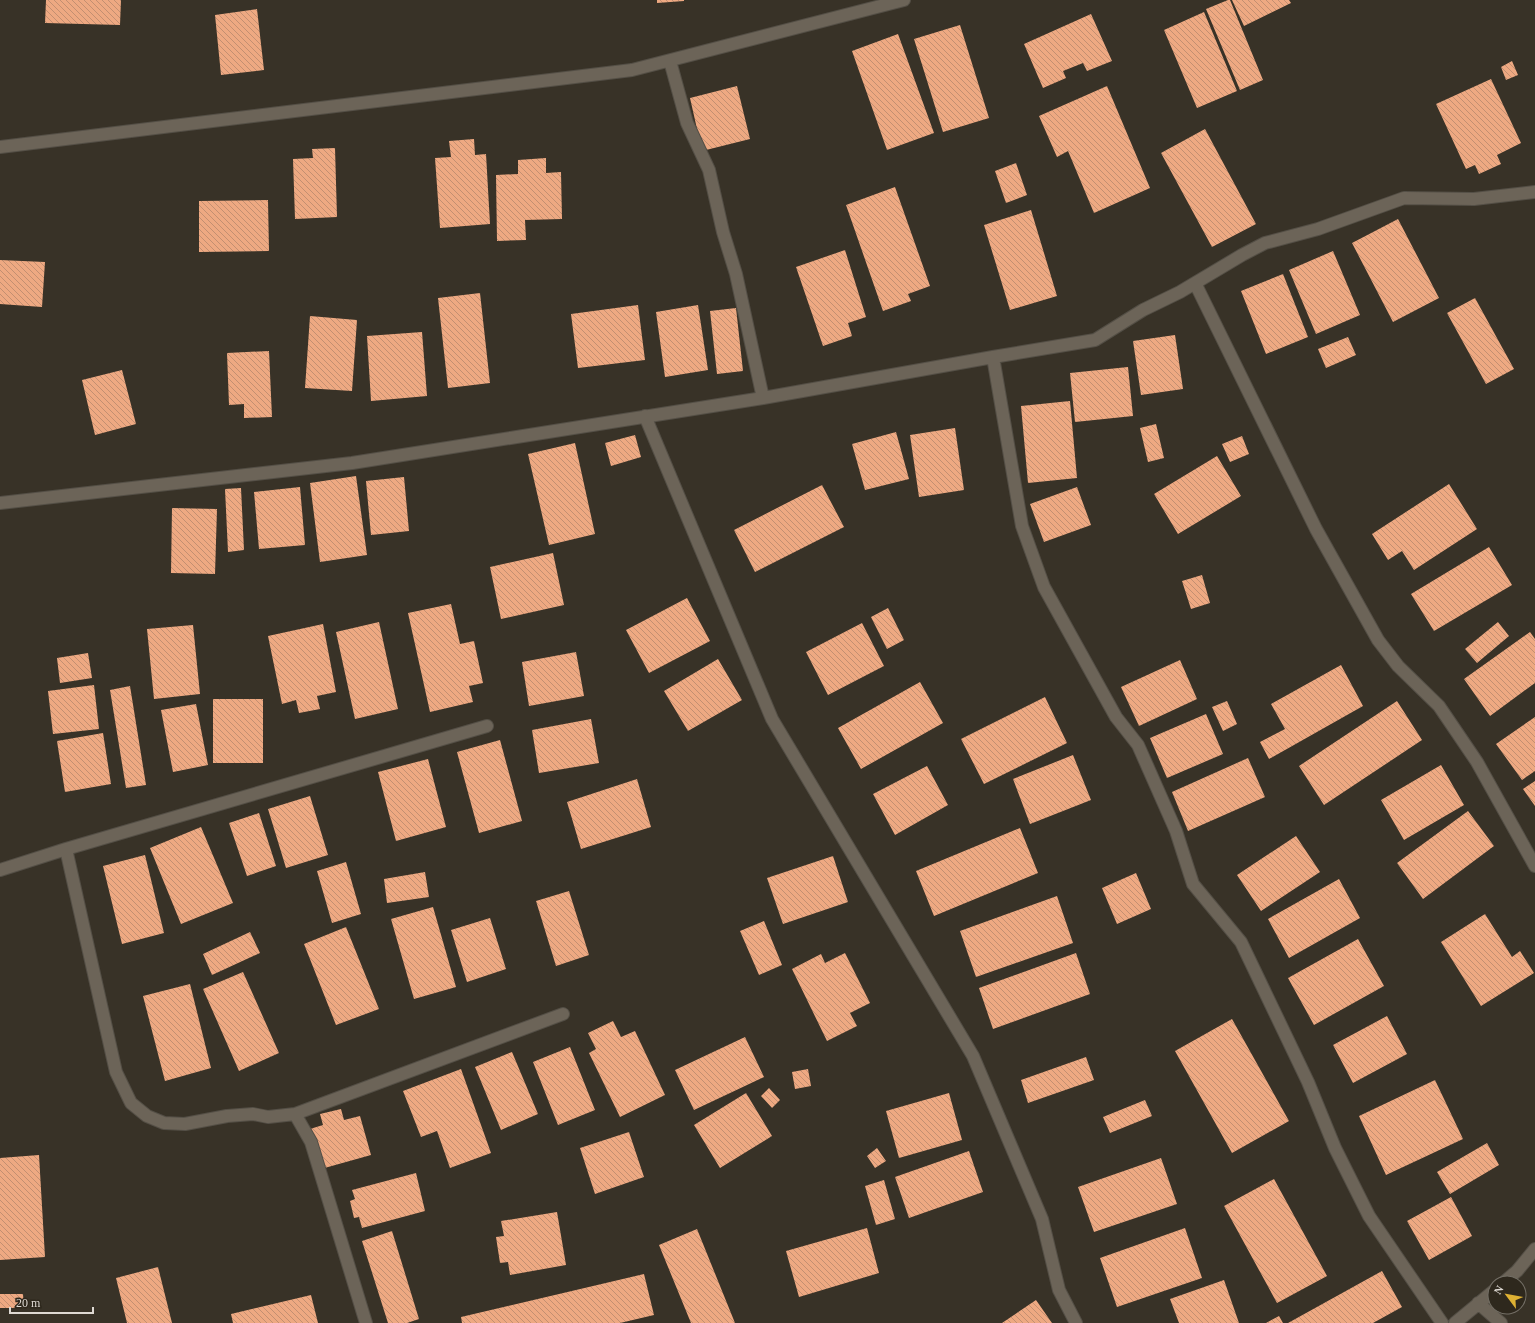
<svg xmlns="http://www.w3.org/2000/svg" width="1535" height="1323" viewBox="0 0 1535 1323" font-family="Georgia,serif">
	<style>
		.building { fill: url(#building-back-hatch) }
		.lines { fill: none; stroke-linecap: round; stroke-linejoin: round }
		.minor-casing { stroke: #544f46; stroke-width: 14 }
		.minor { stroke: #6c6458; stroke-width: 12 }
	</style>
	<defs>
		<pattern id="building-back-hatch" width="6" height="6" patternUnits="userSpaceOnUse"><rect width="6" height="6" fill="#eea982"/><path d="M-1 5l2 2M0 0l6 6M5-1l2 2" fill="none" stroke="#c38f71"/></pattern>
	</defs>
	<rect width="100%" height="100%" fill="#383227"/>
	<path class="building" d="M46,0h75l-1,25 -75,-2z
		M657,0h27v1l-27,2z
		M1228,0h2l33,80 -23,10 -34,-81z
		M1232,0h57l2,3 -47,23z
		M257,9l7,61 -43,5 -6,-60z
		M1204,12l33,79 -40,17 -33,-78z
		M1091,14l21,47 -25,10 -4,-8 -20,8 3,7 -23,10 -19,-44z
		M960,25l29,93 -46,14 -29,-93z
		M898,34l36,99 -47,17 -35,-99z
		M1512,61l6,14 -12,5 -5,-13z
		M1491,79l30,64 -24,12 4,9 -22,10 -4,-9 -9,4 -30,-65z
		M737,86l13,53 -48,12 -12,-53z
		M1107,86l43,102 -56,25 -26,-62 -11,6 -18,-41z
		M1205,129l51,95 -44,23 -51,-94z
		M474,139l1,16 11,-1 4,70 -50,4 -5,-70 16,-1 -2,-16z
		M335,148l2,69 -42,2 -2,-60 20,-1 -1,-9z
		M546,158v15l15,-1 1,47 -37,1 1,20 -29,1 -1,-66 22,-1v-14z
		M1016,163l11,32 -21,8 -11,-32z
		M895,187l35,99 -22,8 3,7 -28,10 -37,-106z
		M268,200l1,51 -70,1v-51z
		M1031,210l26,86 -47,14 -26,-85z
		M1398,219l41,79 -46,24 -41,-79z
		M845,250l21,67 -18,6 4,13 -29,10 -27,-79z
		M1333,251l27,64 -44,19 -27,-64z
		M0,260l45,2 -3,45 -42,-3z
		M1283,274l25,63 -42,17 -25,-63z
		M480,293l10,90 -42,5 -10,-90z
		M1475,298l39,71 -28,15 -39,-71z
		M638,305l7,55 -67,8 -7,-54z
		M698,305l10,65 -43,7 -9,-65z
		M736,308l7,63 -26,3 -7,-63z
		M310,316l47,4 -5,71 -47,-3z
		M422,332l5,64 -56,5 -4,-65z
		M1175,335l8,54 -42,6 -8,-54z
		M1348,337l8,18 -30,13 -8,-19z
		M269,351l3,66 -28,1v-14l-15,1 -2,-52z
		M1128,367l5,49 -58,6 -5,-49z
		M122,370l14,54 -41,11 -13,-55z
		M1070,401l7,77 -49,5 -7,-77z
		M1156,424l8,34 -16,4 -8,-34z
		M955,428l9,62 -45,7 -9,-62z
		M896,432l13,47 -44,11 -13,-46z
		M635,435l6,22 -30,9 -6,-23z
		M1242,436l7,18 -19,8 -8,-18z
		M575,443l20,91 -46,11 -21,-91z
		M1217,456l24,40 -63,38 -24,-40z
		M356,476l11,79 -47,7 -10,-79z
		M404,477l5,54 -38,4 -5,-54z
		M1449,484l28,45 -63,41 -12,-19 -14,9 -16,-26z
		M822,485l22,42 -89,45 -21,-42z
		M300,487l5,58 -46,4 -5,-57z
		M1077,487l14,38 -47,17 -14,-38z
		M241,488l3,62 -16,2 -3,-63z
		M172,508l45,1 -2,65 -44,-1z
		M1489,547l23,38 -78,46 -23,-37z
		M553,553l11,52 -63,14 -11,-52z
		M1202,575l8,28 -19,6 -9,-28z
		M687,598l23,43 -61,32 -23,-43z
		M451,604l9,40 14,-3 9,42 -14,3 4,16 -43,10 -22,-99z
		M888,608l16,32 -17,9 -16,-32z
		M379,622l19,87 -43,10 -19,-87z
		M1498,622l11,14 -32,27 -12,-14z
		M862,623l22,43 -56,29 -22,-43z
		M323,624l13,68 -19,4 3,13 -21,4 -3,-13 -14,4 -14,-68z
		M193,625l7,69 -46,5 -7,-70z
		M1530,632l5,7v44l-45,33 -26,-37z
		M576,652l8,44 -55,10 -7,-44z
		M88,653l4,25 -32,5 -3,-25z
		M718,659l24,41 -54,31 -24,-40z
		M1180,660l17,39 -58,27 -18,-39z
		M1341,665l22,41 -94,53 -9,-17 25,-13 -14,-25z
		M920,682l23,41 -82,46 -23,-41z
		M94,685l5,44 -46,5 -5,-43z
		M130,686l16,99 -20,3 -16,-98z
		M1045,697l22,46 -83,41 -23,-45z
		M213,699h50v64h-50z
		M1227,701l10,23 -14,7 -11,-24z
		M1397,701l25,39 -98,65 -25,-39z
		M196,704l12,61 -35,7 -12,-62z
		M1206,714l17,40 -56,24 -17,-40z
		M1535,717v54l-13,9 -26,-36z
		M591,719l8,44 -60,10 -7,-43z
		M103,733l8,51 -46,8 -8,-51z
		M500,740l22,81 -43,12 -22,-81z
		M1073,755l18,45 -61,24 -17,-45z
		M1248,758l17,39 -77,34 -16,-39z
		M428,759l18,68 -50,14 -18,-69z
		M1441,765l23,40 -60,35 -23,-40z
		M927,766l21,39 -53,30 -22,-41z
		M637,779l14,48 -70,22 -14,-47z
		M1535,781v25l-12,-17z
		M310,796l18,59 -42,13 -18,-59z
		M1468,811l26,35 -71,53 -26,-36z
		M259,813l17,53 -29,10 -18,-53z
		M201,827l32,76 -52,21 -31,-76z
		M1020,828l18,45 -104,43 -18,-45z
		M1296,836l24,36 -59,39 -24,-36z
		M145,855l19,78 -42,11 -19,-78z
		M833,856l15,46 -65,22 -16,-46z
		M346,862l15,52 -29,9 -15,-52z
		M425,872l4,25 -42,6 -3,-24z
		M1136,873l15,36 -34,15 -15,-36z
		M1339,879l21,39 -71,40 -21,-39z
		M569,891l20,64 -33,11 -20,-65z
		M1057,896l16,47 -97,34 -16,-46z
		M433,907l23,80 -42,12 -23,-80z
		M1485,914l27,43 8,-6 14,22 -53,33 -40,-64z
		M490,918l16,51 -39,13 -16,-52z
		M764,921l18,44 -23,10 -19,-44z
		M346,927l33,82 -43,16 -32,-81z
		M250,932l10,21 -48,22 -9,-21z
		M1358,939l26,47 -70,39 -26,-47z
		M845,953l25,50 -20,10 7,13 -30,15 -35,-72 29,-15 4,9z
		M1076,953l14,41 -97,35 -14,-41z
		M243,972l36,81 -40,18 -36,-82z
		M190,984l21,84 -46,13 -22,-85z
		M1387,1016l20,38 -54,29 -20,-38z
		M1232,1019l57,102 -57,32 -57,-102z
		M613,1021l8,16 14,-6 30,64 -45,22 -31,-64 7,-4 -8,-16z
		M745,1037l19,40 -70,33 -19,-40z
		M570,1047l25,63 -37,15 -25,-63z
		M512,1052l26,62 -37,16 -26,-63z
		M1086,1057l8,23 -66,23 -7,-23z
		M461,1069l30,84 -41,15 -13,-37 -16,6 -18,-46z
		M808,1069l3,17 -16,3 -3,-17z
		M1435,1080l28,59 -77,36 -27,-59z
		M769,1088l11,12 -8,8 -11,-12z
		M746,1093l26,43 -52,32 -26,-43z
		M949,1093l13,47 -63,18 -13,-47z
		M1145,1100l7,16 -42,17 -7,-16z
		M341,1109l3,11 16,-4 11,39 -50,14 -11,-40 13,-4 -3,-11z
		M629,1132l15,45 -49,17 -15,-46z
		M1487,1143l12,22 -49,29 -13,-22z
		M877,1148l9,13 -11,7 -8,-12z
		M969,1151l14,41 -74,26 -14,-41z
		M39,1155l6,102 -45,3v-102z
		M1161,1158l16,46 -83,28 -16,-45z
		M416,1173l9,38 -63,17 -3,-11 -5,1 -4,-17 5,-2 -3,-9z
		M1274,1179l53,97 -50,27 -53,-97z
		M884,1180l11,39 -19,6 -11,-39z
		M1451,1197l21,39 -43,24 -22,-39z
		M557,1212l9,53 -56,10 -2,-13 -8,1 -4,-26 8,-1 -3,-15z
		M867,1228l12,45 -80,24 -13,-46z
		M1185,1228l17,50 -85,29 -17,-49z
		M697,1229l38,94h-44l-32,-78z
		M392,1231l27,88 -12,4h-19l-26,-82z
		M158,1267l14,56h-45l-11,-45z
		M1382,1271l20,36 -29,16h-85z
		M644,1274l10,41 -34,8h-158l-1,-6z
		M1224,1280l15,43h-60l-9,-24z
		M0,1294h23l1,14h-24z
		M311,1295l7,28h-85l-2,-9z
		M1036,1300l16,23h-50z
		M1279,1316l4,7h-17z"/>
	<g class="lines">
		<g class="minor-casing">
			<path id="minor" d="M670,61l17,62 22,47 14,62 13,42 27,124
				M0,147l632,-77 272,-70
				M1195,283l121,246 62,111 20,26 41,40 38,56 58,104
				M993,357l29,169 22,61 72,130 22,28 38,86 17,53 48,58 67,140 27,66 34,68 73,107
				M645,416l127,303 201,337 69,163 17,71 17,33
				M0,503l352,-40 411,-65 230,-41 102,-17 48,-30 37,-18 62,-37 23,-12 53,-14 86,-31 70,1 61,-7
				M66,849l50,223 15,31 16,13 17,7 21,1 42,-8 26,-2 15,3 27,-3 268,-100
				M0,870l66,-21 421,-123
				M295,1114l16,28 55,181
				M1503,1283l14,-12 18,-22
				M1478,1303l23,20
				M1455,1323l40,-33"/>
		</g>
		<use href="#minor" class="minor"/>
	</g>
	<g transform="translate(1507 1295) rotate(302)"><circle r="19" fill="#2e281d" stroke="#746f66"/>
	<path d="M0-3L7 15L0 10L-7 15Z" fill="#deb133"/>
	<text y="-6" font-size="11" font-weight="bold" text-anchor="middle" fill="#ded9d3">N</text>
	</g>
	<path d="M10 1307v6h83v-6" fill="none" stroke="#ded9d3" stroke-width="2"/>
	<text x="16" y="1307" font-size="12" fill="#ded9d3" stroke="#2e281d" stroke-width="3" paint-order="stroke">20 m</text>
</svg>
